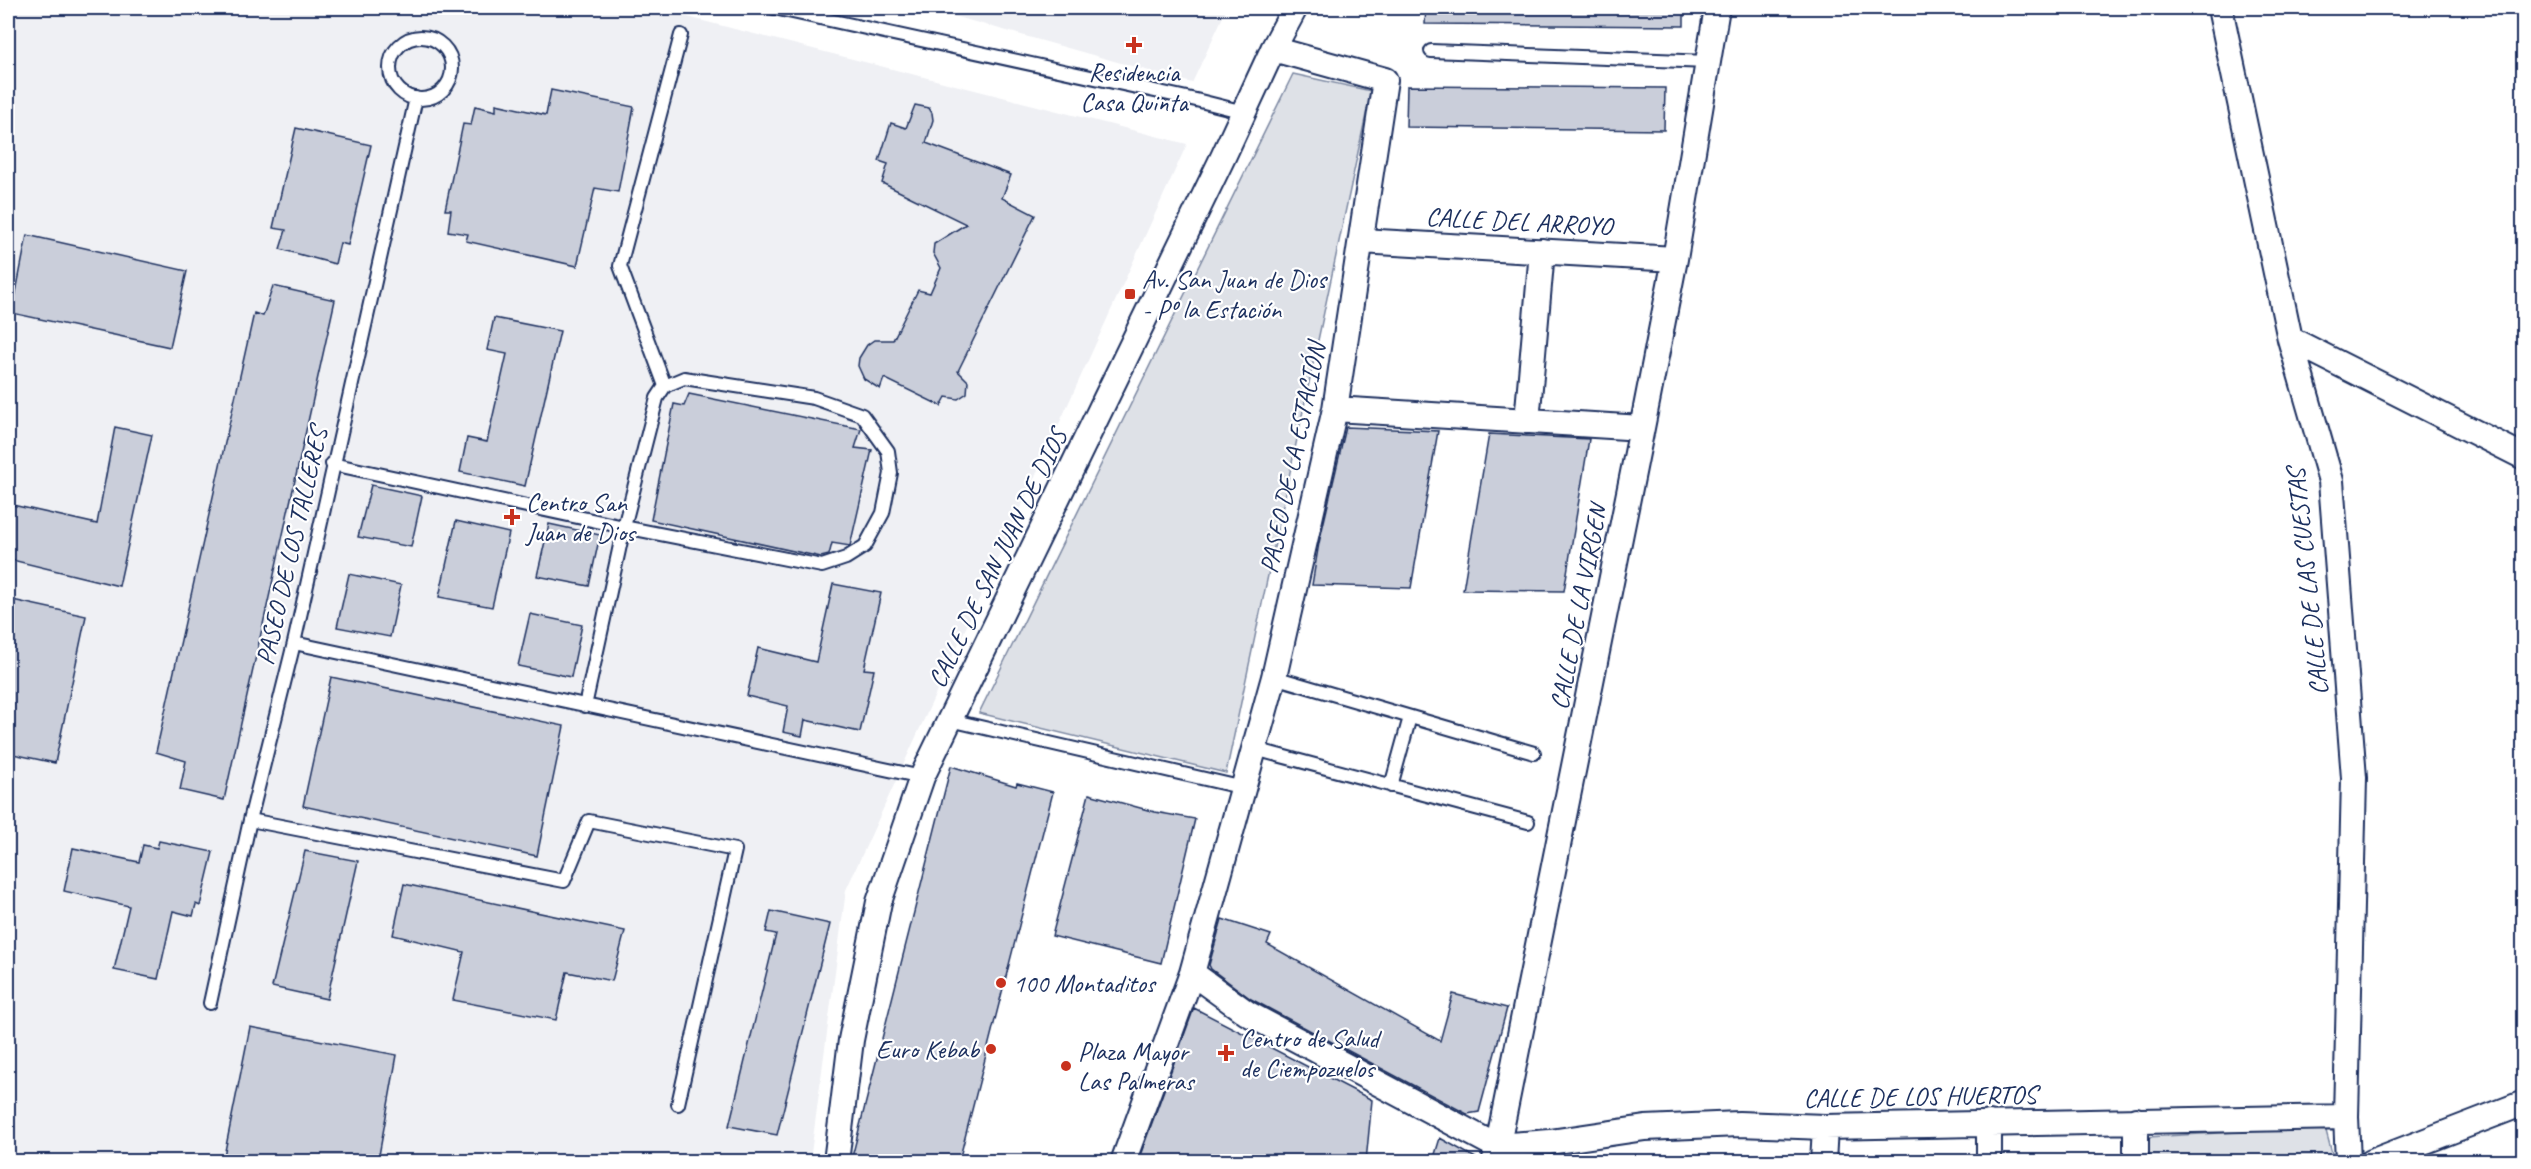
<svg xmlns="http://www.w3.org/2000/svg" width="2531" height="1169" viewBox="0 0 2531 1169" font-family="Caveat,sans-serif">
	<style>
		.built { fill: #eff0f4 }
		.green { fill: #dee1e7; stroke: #7c88a2; stroke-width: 1.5 }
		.building { fill: #caceda; stroke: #1b2f5e; stroke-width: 1.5 }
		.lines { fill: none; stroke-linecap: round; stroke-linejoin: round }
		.lane-casing { stroke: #1b2f5e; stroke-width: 16 }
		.street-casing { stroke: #1b2f5e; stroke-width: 28 }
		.lane { stroke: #fff; stroke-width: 12 }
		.street { stroke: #fff; stroke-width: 24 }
		.poi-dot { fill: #c8321e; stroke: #fff; stroke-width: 2 }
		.labels { text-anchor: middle; stroke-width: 4.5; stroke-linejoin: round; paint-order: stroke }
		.poi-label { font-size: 26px; fill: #1b2f5e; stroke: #fff; text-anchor: start }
		.street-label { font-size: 26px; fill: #1b2f5e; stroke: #fff }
	</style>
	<rect width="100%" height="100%" fill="#fff"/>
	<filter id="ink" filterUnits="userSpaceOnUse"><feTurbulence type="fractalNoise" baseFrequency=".0167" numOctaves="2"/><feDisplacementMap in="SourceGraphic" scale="12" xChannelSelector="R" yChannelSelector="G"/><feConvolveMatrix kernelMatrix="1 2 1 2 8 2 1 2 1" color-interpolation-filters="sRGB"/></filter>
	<g filter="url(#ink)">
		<path class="built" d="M8,8h644l535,136 -341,746 -36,271h-802z
			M925,8h302l-35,75z"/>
		<path class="green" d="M1293,74l78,17 -145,682 -247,-60z
			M2325,1127l9,34 -187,1v-25z"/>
		<path class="building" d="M1426,8h258v18l-259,-2z
			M1407,86l258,2 -1,42 -258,-3z
			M551,90l83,17 -16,85 -23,-4 -18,78 -111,-25 2,-7 -20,-3 3,-21h-6l18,-86 8,1 4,-19 21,5v-7l50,11z
			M915,105l14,3 3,5 1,7 -7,23 85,32 -9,23 33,17 -77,156 10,10 -1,12 -9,6 -12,-2 -5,9 -57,-28 -4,11 -16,-10 -6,-13 1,-8 8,-13 7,-5h19l25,-50 12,3 11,-25 -8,-15 1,-9 32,-20 -84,-41 6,-19 -9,-3 12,-38 15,5z
			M296,128l75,17 -23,100 -8,-2 -5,21 -55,-15 6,-19 -13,-2z
			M27,235l160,36 -17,76 -158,-34z
			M273,286l62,14 -111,500 -44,-10 6,-29 -30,-9 98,-439 9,3z
			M494,318l66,13 -35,155 -65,-14 7,-34 20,4 20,-88 -20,-4z
			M689,394l172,35 -6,19 17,2 -22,96 -18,-3 -3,12 -8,2 -170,-37 23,-116 10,2z
			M115,427l37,8 -33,151 -111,-27v-55l89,20z
			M1346,427l92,4 -27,157 -99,-3 7,-42z
			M1489,434l100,5 -25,152 -101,-1z
			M371,485l51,11 -11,51 -53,-10z
			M456,521l53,12 -17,74 -53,-10z
			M549,524l51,11 -11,51 -52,-10z
			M349,574l52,11 -11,52 -53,-10z
			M833,584l48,9 -17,76 10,1 -14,62 -55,-12 -3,16 -19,-4 5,-26 -41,-10 11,-48 58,14z
			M8,599l78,17 -31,147 -47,-10z
			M530,614l52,11 -11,52 -53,-11z
			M331,677l233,49 -27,130 -234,-50z
			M951,766l65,20 1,-3 36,9 -94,369h-108z
			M1089,794l66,18 40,7 -34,144 -109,-27z
			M159,841l54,11 -13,54 -4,-2 -3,12 -20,-5 -15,68 -44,-9 15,-64 -65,-15 9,-43 66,14 4,-17 14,3z
			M305,851l53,10 -31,138 -55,-12z
			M404,884l221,47 -13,50 -45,-9 -11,48 -103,-20 11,-48 -71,-17z
			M771,911l59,13 -53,211 -48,-9 47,-192 -10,-2z
			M1222,919l49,16 -4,9 173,97 13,-47 54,14 -28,104 -12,2 -216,-115 -40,-30 -2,-4z
			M1194,1008l178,92 -6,61h-228z
			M250,1027l147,28 -19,106h-155z
			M1440,1138l41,23h-48z"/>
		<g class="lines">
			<g class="lane-casing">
				<path id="lane" d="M774,8l422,92 48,12
					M390 68a31 31 0 1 1 62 0a31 31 0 1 1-62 0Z
					M1431,51l277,11
					M665,386l-45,-120 61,-231
					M332,464l292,63 198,39 24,-8 19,-12 18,-33 8,-40 -3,-22 -26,-36 -48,-17 -130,-20 -19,8 -8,12 -33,129 -39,179
					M294,643l628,134
					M1274,677l260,76
					M950,720l294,68
					M1255,749l273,73
					M1391,786l19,-69
					M250,820l314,61 25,-60 146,29 -57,254
					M210,1003l40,-183 44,-177 122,-545"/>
			</g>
			<g class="street-casing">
				<path id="street" d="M2220,8l70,331 41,142 23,297 -8,339 2,45
					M1361,241l314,18
					M2290,339l234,118
					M1335,409l307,19
					M1527,421l15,-170
					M1192,973l55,40 249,133 54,-4 95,-14 94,-4 86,3 521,-10
					M2136,1120v42
					M1495,1159l147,-731 33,-169 42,-251
					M836,1162l15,-122 28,-138 43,-125 301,-620 50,-108 22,-41
					M1123,1162l69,-189 82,-296 61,-268 50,-329 -112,-31
					M1823,1162l2,-35
					M1989,1162v-39
					M2371,1162l153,-59"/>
			</g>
			<use href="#lane" class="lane"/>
			<use href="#street" class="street"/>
		</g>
	</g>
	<g class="poi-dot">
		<path d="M1131 36h6v6h6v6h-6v6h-6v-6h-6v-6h6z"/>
		<rect x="1124" y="288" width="12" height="12" rx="3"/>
		<path d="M509 508h6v6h6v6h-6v6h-6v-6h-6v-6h6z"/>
		<circle cx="1001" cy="983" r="6"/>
		<circle cx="991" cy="1049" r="6"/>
		<path d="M1223 1044h6v6h6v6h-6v6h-6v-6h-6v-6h6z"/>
		<circle cx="1066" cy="1066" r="6"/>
	</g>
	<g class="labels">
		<g class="poi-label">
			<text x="1134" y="81" text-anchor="middle">Residencia<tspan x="1134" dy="30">Casa Quinta</tspan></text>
			<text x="1142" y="288">Av. San Juan de Dios<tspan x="1142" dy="30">- Pº la Estación</tspan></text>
			<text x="526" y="511">Centro San<tspan x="526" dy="30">Juan de Dios</tspan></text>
			<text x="1013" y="992">100 Montaditos</text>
			<text x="1240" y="1047">Centro de Salud<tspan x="1240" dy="30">de Ciempozuelos</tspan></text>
			<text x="979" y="1058" text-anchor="end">Euro Kebab</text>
			<text x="1078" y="1060">Plaza Mayor<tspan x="1078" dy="30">Las Palmeras</tspan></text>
		</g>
		<g class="street-label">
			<text transform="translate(1519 221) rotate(3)" y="9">CALLE DEL ARROYO</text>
			<text transform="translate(1292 458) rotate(-78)" y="9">PASEO DE LA ESTACIÓN</text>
			<text transform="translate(291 546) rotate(-77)" y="9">PASEO DE LOS TALLERES</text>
			<text transform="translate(997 558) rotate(-64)" y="9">CALLE DE SAN JUAN DE DIOS</text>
			<text transform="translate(2307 582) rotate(-96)" y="9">CALLE DE LAS CUESTAS</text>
			<text transform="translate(1578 607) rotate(-79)" y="9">CALLE DE LA VIRGEN</text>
			<text transform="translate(1920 1096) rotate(-1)" y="9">CALLE DE LOS HUERTOS</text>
		</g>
	</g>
	<rect width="2531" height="1169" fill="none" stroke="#fff" stroke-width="30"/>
	<rect x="15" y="15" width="2501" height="1139" fill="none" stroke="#1b2f5e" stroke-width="2" filter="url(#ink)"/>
</svg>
